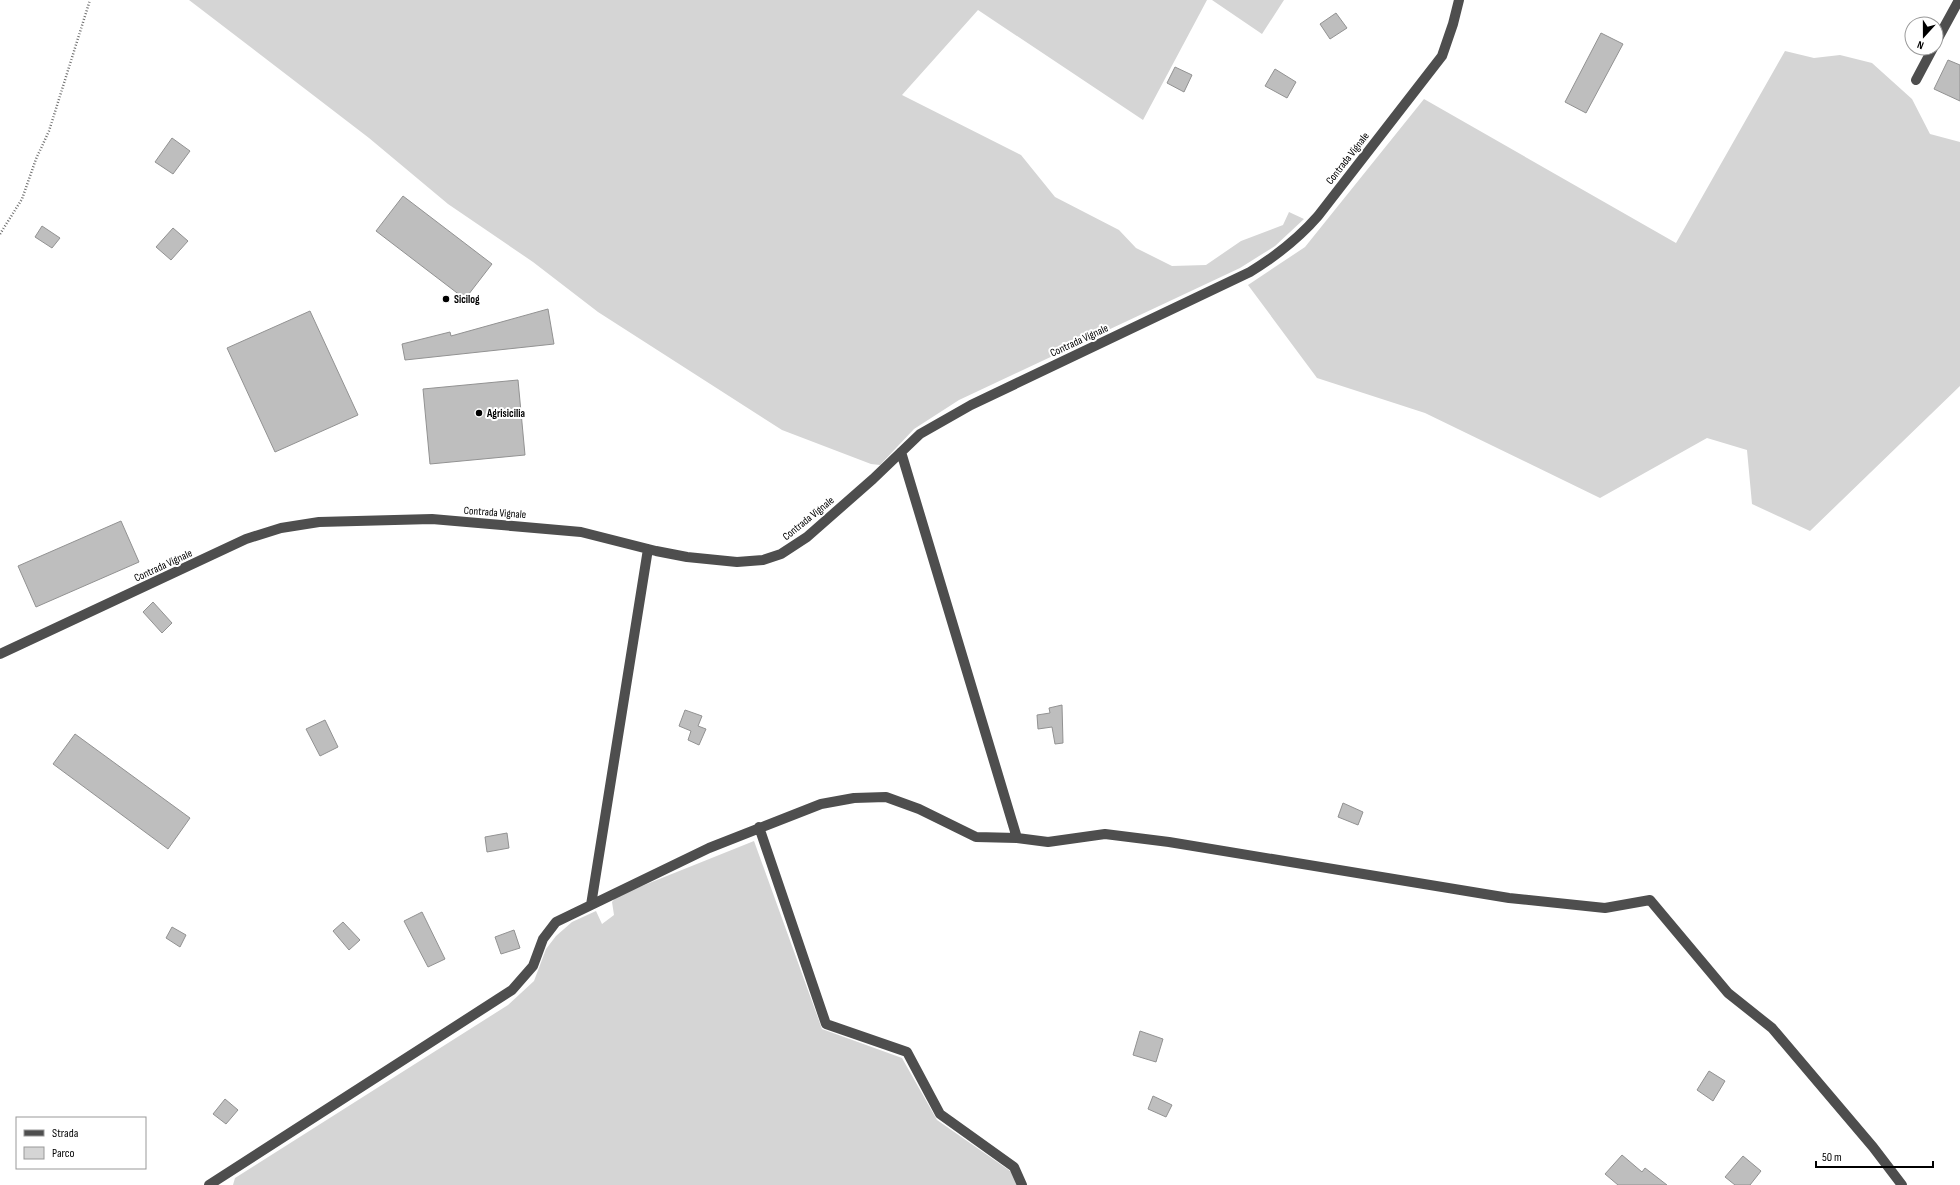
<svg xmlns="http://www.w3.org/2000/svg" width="1960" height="1185" viewBox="0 0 1960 1185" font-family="'Sofia Sans Condensed',sans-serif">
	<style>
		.green { fill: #d5d5d5 }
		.building { fill: #bebebe; stroke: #929292 }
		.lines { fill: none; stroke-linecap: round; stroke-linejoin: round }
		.path { stroke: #707070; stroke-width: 2.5; stroke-dasharray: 1 2; stroke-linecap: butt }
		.minor { stroke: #4e4e4e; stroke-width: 10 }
		.poi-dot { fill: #000; stroke: #fff; stroke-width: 1.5 }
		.labels { text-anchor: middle; stroke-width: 4; stroke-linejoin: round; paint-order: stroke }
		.street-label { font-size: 11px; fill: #000; stroke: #fff }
		.poi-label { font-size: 11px; font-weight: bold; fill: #000; stroke: #fff; text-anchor: start }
	</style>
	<rect width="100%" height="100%" fill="#fff"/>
	<path class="green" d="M189,0h1018l-64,120 -165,-110 -76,85 119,60 34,42 64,33 17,18 36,18 34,-1 35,-24 42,-16 6,-13 15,7 -29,27 -35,22 -281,132 -45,29 -34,36 -9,-1 -89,-34 -184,-118 -65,-50 -85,-58 -79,-66z
		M1212,0h72l-22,34z
		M1785,51l29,7 26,-3 32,8 40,36 18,35 30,8v244l-150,145 -58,-27 -5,-54 -40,-12 -107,60 -175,-85 -108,-35 -69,-93 57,-38 119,-148 252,144z
		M754,841l68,188 80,29 35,62 76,53 5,12h-785l2,-7 273,-173 26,-24 12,-32 10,-13 16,-14 24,-11 6,13 12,-9 -2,-13 5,-6z"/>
	<path class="building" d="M1336,13l11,15 -17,11 -10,-15z
		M1601,33l22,11 -37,69 -21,-11z
		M1948,60l12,5v36l-26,-12z
		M1175,67l17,8 -8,17 -17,-9z
		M1275,69l21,13 -9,16 -22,-12z
		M172,138l18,13 -17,23 -18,-12z
		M403,196l89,68 -27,35 -89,-68z
		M42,226l18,12 -8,10 -17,-11z
		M173,228l15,13 -17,19 -15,-13z
		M548,309l6,35 -149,16 -3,-16 48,-12 1,4z
		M310,311l48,104 -83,37 -48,-104z
		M518,380l7,75 -95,9 -7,-75z
		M121,521l18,41 -103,45 -18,-41z
		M153,602l19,21 -10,10 -19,-21z
		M1062,705l1,38 -8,1 -3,-17 -14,2 -1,-14 13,-2 -1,-5z
		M685,710l17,6 -4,10 8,3 -7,16 -11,-5 3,-9 -12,-5z
		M325,720l13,27 -18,9 -14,-27z
		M75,734l115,84 -22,31 -115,-85z
		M1343,803l20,9 -5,13 -20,-8z
		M507,833l2,15 -22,4 -2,-15z
		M422,912l23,47 -17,8 -24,-46z
		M343,922l17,18 -11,10 -16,-19z
		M172,927l14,8 -6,12 -14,-9z
		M514,930l6,18 -19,6 -6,-17z
		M1140,1031l23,8 -7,23 -23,-7z
		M1709,1071l16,10 -12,20 -16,-11z
		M1153,1096l19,9 -6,12 -18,-8z
		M225,1099l13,11 -12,14 -13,-10z
		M1622,1155l20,17 3,-4 22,17h-49l-13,-11z
		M1743,1156l18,15 -11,14h-15l-10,-8z"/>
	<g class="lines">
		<path class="path" d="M0,234l22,-35 14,-40 13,-28 41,-131"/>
		<path class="minor" d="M1936,42l23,-42
			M1916,80l17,-32
			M901,452l116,386
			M0,654l246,-115 35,-11 38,-6 113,-3 149,13 75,19 31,6 50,5 26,-2 18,-6 26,-17 66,-58 47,-45 51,-29 279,-133c26,-16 48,-33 68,-56l124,-160 11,-32 6,-24
			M759,827l67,197 81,28 33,62 74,53 8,18
			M591,905l57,-356
			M209,1185l303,-195 21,-24 10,-27 13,-17 153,-74 112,-44 33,-6 32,-1 33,12 57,28 41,1 31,4 57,-8 64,8 340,56 96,10 45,-8 78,93 44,35 101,119 29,38"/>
	</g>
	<g class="poi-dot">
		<circle cx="446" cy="299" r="4"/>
		<circle cx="479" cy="413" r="4"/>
	</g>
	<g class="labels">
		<g class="street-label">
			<text transform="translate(1347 158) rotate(-52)" y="4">Contrada Vignale</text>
			<text transform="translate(1079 340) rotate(-25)" y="4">Contrada Vignale</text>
			<text transform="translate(495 512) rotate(4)" y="4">Contrada Vignale</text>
			<text transform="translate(808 518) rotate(-39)" y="4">Contrada Vignale</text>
			<text transform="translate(163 565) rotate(-25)" y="4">Contrada Vignale</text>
		</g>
		<g class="poi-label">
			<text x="454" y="303">Sicilog</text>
			<text x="487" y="417">Agrisicilia</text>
		</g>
	</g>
	<rect x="16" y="1117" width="130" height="52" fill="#ffffff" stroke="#999999"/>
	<rect x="24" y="1130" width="20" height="6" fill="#4e4e4e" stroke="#999999"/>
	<text x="52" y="1137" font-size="12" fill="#000000">Strada</text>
	<rect x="24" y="1147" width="20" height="12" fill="#d5d5d5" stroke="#999999"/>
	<text x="52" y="1157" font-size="12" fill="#000000">Parco</text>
	<g transform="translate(1924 36) rotate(201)"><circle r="19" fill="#ffffff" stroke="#999999"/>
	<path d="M0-3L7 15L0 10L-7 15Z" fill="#000000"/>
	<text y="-6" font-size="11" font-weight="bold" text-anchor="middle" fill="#000000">N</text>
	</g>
	<path d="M1816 1161v6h117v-6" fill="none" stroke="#000000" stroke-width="2"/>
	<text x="1822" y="1161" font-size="12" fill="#000000" stroke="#ffffff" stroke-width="3" paint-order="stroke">50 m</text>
</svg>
